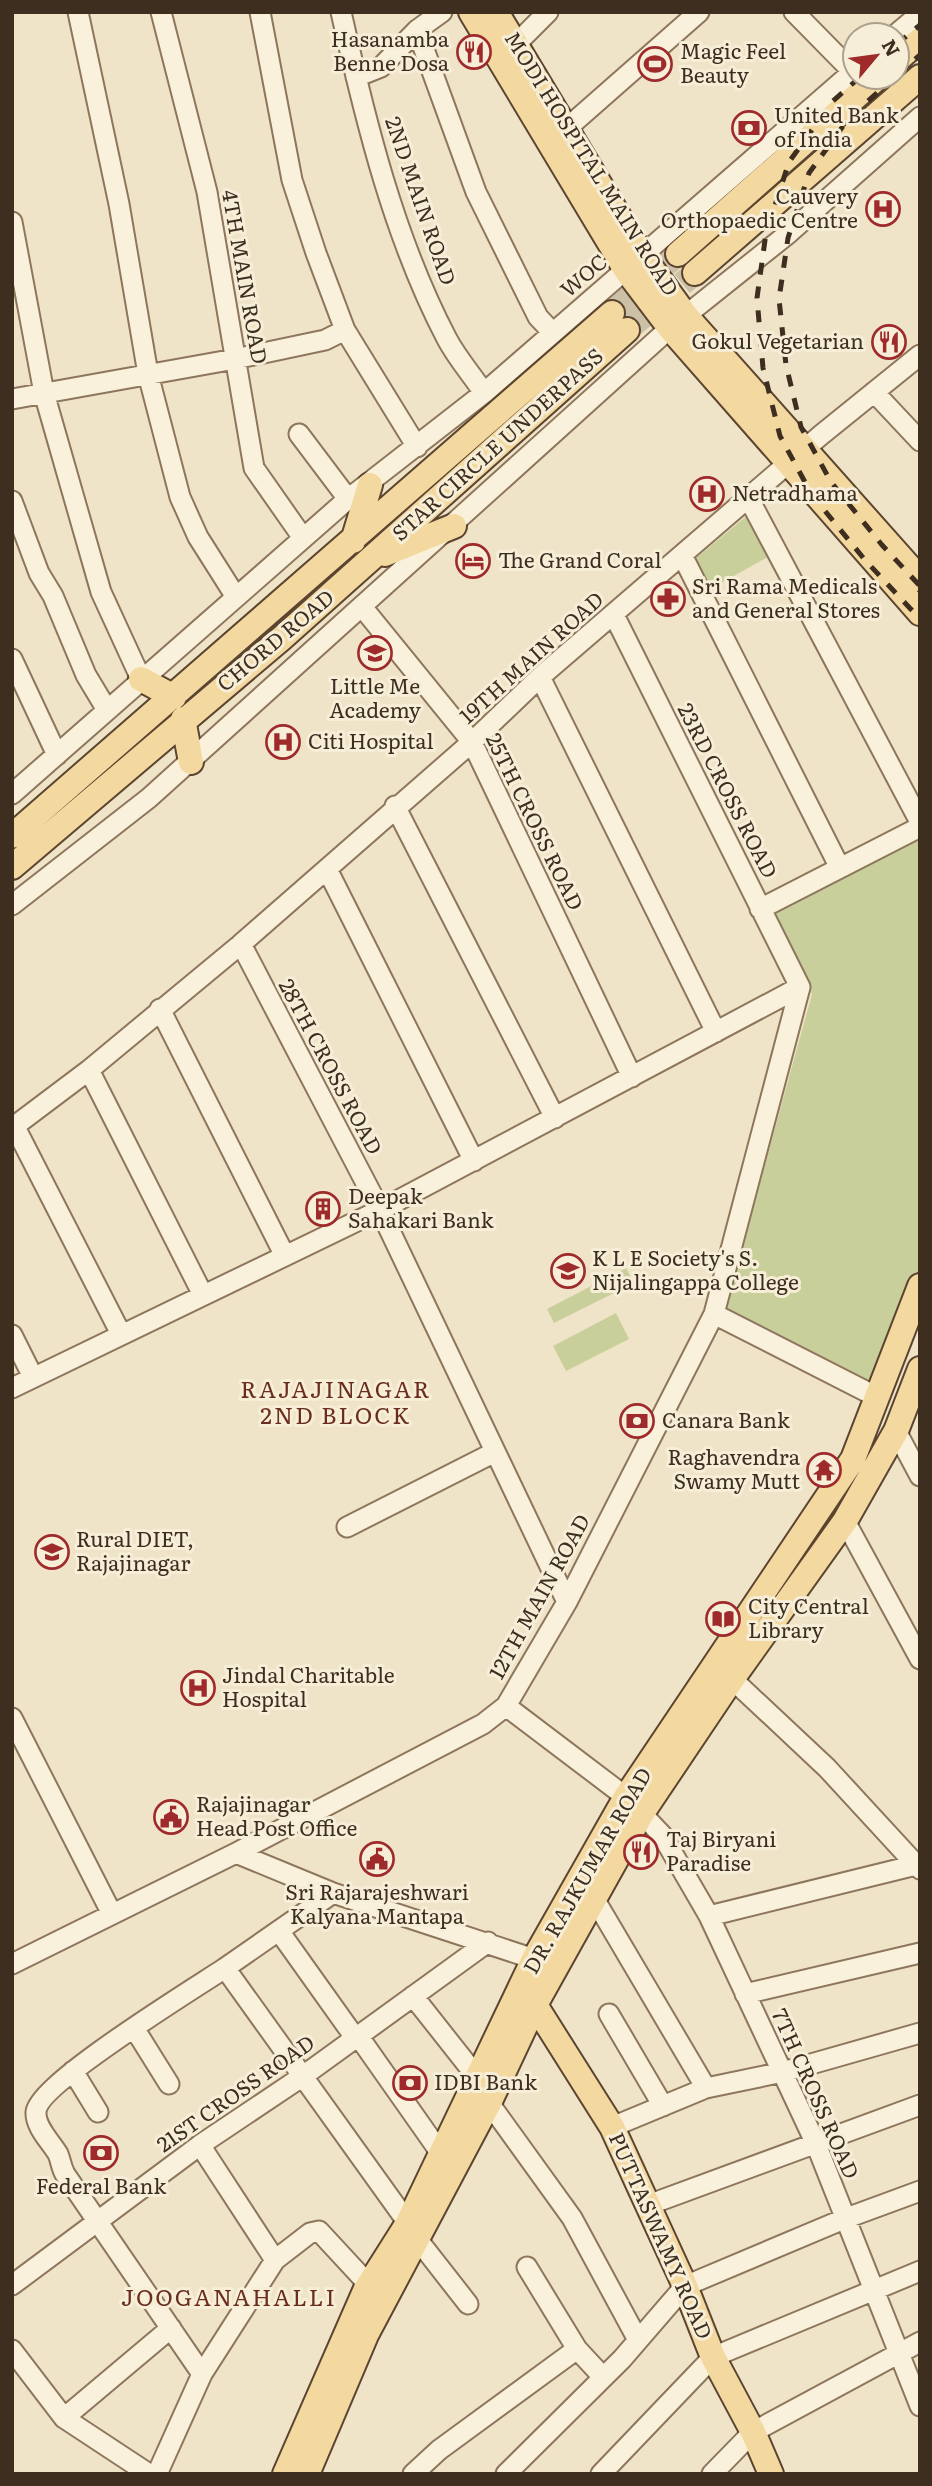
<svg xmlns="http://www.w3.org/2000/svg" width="932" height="2486" viewBox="0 0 932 2486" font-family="Literata,serif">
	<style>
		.green { fill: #c9cf9b }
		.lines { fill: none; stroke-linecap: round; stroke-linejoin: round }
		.major-tunnel { stroke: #ccc0a6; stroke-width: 24; stroke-dasharray: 24 12; stroke-linecap: butt }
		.minor-casing { stroke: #8d765c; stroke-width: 23 }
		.major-casing { stroke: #5b4430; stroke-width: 28 }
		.minor { stroke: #faf1dc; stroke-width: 19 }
		.major { stroke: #f3d9a0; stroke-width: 24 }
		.rail { stroke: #3d2e20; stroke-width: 5; stroke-dasharray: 12 12; stroke-linecap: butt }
		.labels { text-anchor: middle; stroke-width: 6; stroke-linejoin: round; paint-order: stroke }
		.poi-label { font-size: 21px; fill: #3d2e20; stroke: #f7eed8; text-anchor: start }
		.street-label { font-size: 21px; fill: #3d2e20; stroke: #f7eed8 }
		.neighbourhood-label { font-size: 23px; letter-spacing: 2px; fill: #6b2e1e; stroke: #f7eed8 }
	</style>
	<rect width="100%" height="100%" fill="#f0e4c8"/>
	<path class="green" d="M750,513l23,41 -64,36 -15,-30z
		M920,837v432l-47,116 -148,-75 87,-316 -38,-81z
		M626,1268l8,15 -80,40 -7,-14z
		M616,1313l13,26 -63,32 -13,-25z"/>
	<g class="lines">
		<path class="major-tunnel" d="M612,313l66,-59
			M627,330l68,-57"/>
		<g class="minor-casing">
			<path id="minor" d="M78,12l41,192 29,170 32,123 18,40 38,60
				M161,12l46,180 47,276 49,70
				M260,12l32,168 24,73 29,77 72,117
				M341,12c25,111 53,226 106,327 10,19 25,36 37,54
				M794,12l59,60
				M417,30l59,162 62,125 15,16
				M895,35l25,-21
				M516,44l32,-32
				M356,77l25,-10 36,-37 25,-18
				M566,129l133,-117
				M12,222l32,171 57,199 40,87
				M874,392l46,49
				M12,399l223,-40 90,-19 20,-10
				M299,434l49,65
				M749,499l171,323
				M12,501l27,72 14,23 33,79 21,35
				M683,557l157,311
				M363,608l109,134 160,335
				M614,615l186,372
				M12,659l45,96
				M540,677l176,355
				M12,794l336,-295 136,-106 371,-323
				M395,806l160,312
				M327,869l147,292
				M12,905l137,-107 521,-470 119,-95 131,-116
				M760,909l160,-82
				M241,944l139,266 187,392
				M160,1009l125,247
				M89,1070l114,225
				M15,1127l106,207
				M12,1128l77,-58 152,-126 231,-202 68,-65 281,-242 99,-80
				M714,1314l163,83
				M12,1335l21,42
				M12,1388l368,-178 420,-223
				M896,1431l24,45
				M845,1521l75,138
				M347,1527l148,-75
				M732,1679l95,89 93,101
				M506,1706l120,91 36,38 47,81 107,228 104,262
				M12,1718l100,196
				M236,1853l97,40 201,66
				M333,1893l-108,75 183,255
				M595,1900l111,188
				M709,1916l211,-52
				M279,1931l77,108
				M12,1964l224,-111 247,-129 23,-18 61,-104 147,-288 86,-327
				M745,1994l175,-41
				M413,1996l64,81
				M609,2014l54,92
				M134,2028l35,56
				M359,2037l83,118
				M73,2071l25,41
				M489,2103l83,115 66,122
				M612,2127l94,-39 77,-16 137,-39
				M200,2145l75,115
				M648,2205l272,-100
				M418,2240l50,64
				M527,2267l50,82 26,28
				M12,2285l188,-140 103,-69 185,-134
				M12,2350l52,68 85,56
				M202,2374l-137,-200c-4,-7 -4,-13 -7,-20 -7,-12 -23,-27 -22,-42 2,-28 159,-124 189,-144
				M64,2418l107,-90
				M157,2474l45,-100 73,-114 35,-27 9,-2 50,54
				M413,2474l26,-24 138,-101
				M506,2474l116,-115 63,-73 159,-67 76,-28
				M601,2474l112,-117 207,-86
				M712,2474l41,-42 167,-90"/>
		</g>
		<g class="major-casing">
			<path id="major" d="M471,12l155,258 44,58 250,285
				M496,12l146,243 44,61 234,263
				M897,60l23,-20
				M678,254l200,-177
				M695,273l225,-196
				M353,541l17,-56
				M385,554l69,-28
				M141,679l33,18
				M183,719l8,43
				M12,836l600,-523
				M12,867l270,-229 345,-308
				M535,2005l77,122 73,159 28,71 40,75 18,42
				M285,2474l80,-183 43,-68 126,-264 92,-162 227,-338 67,-173
				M307,2474l59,-139 123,-232 46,-98 107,-192 90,-134 113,-158 51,-90 24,-62"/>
		</g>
		<use href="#minor" class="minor"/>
		<use href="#major" class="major"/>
		<path class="rail" d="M897,44l23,-19
			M897,75l23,-20
			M860,77l-28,25 -43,60 -23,71 -9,65 6,70 17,68 32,59 53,65 55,59
			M895,77l-46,41 -40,55 -21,65 -9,61 7,66 15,62 30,55 51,63 38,41"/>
	</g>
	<defs>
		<g id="restaurant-ring" transform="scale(1.75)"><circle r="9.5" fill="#f7eed8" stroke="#9e2a2b" stroke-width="1.5"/><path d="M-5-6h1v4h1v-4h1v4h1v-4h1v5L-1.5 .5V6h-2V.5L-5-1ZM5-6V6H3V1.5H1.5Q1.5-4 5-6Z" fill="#9e2a2b"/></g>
		<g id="stadium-ring" transform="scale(1.75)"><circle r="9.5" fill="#f7eed8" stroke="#9e2a2b" stroke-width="1.5"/><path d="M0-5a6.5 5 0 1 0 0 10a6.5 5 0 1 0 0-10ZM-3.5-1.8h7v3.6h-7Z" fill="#9e2a2b"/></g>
		<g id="bank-ring" transform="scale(1.75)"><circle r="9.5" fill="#f7eed8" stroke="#9e2a2b" stroke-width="1.5"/><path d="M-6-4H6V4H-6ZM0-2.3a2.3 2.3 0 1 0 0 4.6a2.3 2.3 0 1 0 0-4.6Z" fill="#9e2a2b"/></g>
		<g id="hospital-ring" transform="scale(1.75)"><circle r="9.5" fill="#f7eed8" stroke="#9e2a2b" stroke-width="1.5"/><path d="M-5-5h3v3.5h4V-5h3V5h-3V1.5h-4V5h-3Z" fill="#9e2a2b"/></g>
		<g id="hotel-ring" transform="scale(1.75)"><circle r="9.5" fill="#f7eed8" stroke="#9e2a2b" stroke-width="1.5"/><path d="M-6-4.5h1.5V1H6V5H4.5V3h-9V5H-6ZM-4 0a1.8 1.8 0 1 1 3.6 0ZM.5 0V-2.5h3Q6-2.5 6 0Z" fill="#9e2a2b"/></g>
		<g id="pharmacy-ring" transform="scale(1.75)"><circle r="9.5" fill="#f7eed8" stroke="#9e2a2b" stroke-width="1.5"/><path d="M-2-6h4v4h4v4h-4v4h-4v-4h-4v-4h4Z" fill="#9e2a2b"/></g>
		<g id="school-ring" transform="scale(1.75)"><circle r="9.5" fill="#f7eed8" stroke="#9e2a2b" stroke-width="1.5"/><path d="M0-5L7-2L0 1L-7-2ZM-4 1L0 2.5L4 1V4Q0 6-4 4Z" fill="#9e2a2b"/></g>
		<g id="building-ring" transform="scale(1.75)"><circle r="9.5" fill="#f7eed8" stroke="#9e2a2b" stroke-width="1.5"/><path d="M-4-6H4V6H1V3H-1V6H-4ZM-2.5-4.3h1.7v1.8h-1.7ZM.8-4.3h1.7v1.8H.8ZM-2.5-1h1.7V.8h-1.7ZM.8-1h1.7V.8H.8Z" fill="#9e2a2b"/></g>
		<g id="university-ring" transform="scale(1.75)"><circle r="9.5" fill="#f7eed8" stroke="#9e2a2b" stroke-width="1.5"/><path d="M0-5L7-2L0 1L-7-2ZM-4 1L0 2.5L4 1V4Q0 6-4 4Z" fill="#9e2a2b"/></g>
		<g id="temple-ring" transform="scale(1.75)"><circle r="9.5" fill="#f7eed8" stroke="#9e2a2b" stroke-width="1.5"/><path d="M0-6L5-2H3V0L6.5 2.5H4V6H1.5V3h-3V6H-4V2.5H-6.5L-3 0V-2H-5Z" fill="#9e2a2b"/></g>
		<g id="library-ring" transform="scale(1.75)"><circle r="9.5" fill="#f7eed8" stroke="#9e2a2b" stroke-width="1.5"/><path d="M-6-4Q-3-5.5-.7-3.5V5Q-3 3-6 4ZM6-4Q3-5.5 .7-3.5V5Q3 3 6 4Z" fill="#9e2a2b"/></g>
		<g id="civic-ring" transform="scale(1.75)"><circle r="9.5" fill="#f7eed8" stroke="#9e2a2b" stroke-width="1.5"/><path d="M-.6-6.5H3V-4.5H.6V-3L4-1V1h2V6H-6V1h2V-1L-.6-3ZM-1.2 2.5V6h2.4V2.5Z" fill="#9e2a2b"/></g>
	</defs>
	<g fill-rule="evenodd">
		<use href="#restaurant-ring" x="474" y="52"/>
		<use href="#stadium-ring" x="655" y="64"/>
		<use href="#bank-ring" x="749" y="128"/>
		<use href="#hospital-ring" x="883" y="209"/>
		<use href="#restaurant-ring" x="889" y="342"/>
		<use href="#hospital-ring" x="707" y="494"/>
		<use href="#hotel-ring" x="473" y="561"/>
		<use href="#pharmacy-ring" x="668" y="599"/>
		<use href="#school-ring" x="375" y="653"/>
		<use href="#hospital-ring" x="283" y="742"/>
		<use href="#building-ring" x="323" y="1209"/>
		<use href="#university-ring" x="568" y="1271"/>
		<use href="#bank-ring" x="637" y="1421"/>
		<use href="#temple-ring" x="824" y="1470"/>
		<use href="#university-ring" x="52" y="1552"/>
		<use href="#library-ring" x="723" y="1619"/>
		<use href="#hospital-ring" x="198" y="1688"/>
		<use href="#civic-ring" x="171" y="1817"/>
		<use href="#restaurant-ring" x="641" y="1852"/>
		<use href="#civic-ring" x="377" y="1859"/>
		<use href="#bank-ring" x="410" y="2083"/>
		<use href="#bank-ring" x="101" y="2153"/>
	</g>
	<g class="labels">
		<g class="poi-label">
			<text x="449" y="47" text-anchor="end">Hasanamba<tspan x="449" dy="24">Benne Dosa</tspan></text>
			<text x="680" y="59">Magic Feel<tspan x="680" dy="24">Beauty</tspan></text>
			<text x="774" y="123">United Bank<tspan x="774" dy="24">of India</tspan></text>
			<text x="858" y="204" text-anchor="end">Cauvery<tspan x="858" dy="24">Orthopaedic Centre</tspan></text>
			<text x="864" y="349" text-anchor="end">Gokul Vegetarian</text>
			<text x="732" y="501">Netradhama</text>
			<text x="498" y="568">The Grand Coral</text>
			<text x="692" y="594">Sri Rama Medicals<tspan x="692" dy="24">and General Stores</tspan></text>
			<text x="375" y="694" text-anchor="middle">Little Me<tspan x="375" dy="24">Academy</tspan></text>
			<text x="308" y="749">Citi Hospital</text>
			<text x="348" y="1204">Deepak<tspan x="348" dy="24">Sahakari Bank</tspan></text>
			<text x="592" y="1266">K L E Society's S.<tspan x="592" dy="24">Nijalingappa College</tspan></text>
			<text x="662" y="1428">Canara Bank</text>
			<text x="800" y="1465" text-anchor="end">Raghavendra<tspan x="800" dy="24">Swamy Mutt</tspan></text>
			<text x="76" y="1547">Rural DIET,<tspan x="76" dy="24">Rajajinagar</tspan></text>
			<text x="748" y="1614">City Central<tspan x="748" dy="24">Library</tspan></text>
			<text x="222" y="1683">Jindal Charitable<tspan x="222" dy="24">Hospital</tspan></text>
			<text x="196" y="1812">Rajajinagar<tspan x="196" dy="24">Head Post Office</tspan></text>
			<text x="666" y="1847">Taj Biryani<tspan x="666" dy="24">Paradise</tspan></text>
			<text x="377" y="1900" text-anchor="middle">Sri Rajarajeshwari<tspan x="377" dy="24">Kalyana Mantapa</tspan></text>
			<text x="434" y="2090">IDBI Bank</text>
			<text x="101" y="2194" text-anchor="middle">Federal Bank</text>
		</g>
		<g class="street-label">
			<text transform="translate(591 164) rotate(58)" y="7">MODI HOSPITAL MAIN ROAD</text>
			<text transform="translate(420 201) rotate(71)" y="7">2ND MAIN ROAD</text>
			<text transform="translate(584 276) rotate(-40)" y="7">WOC</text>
			<text transform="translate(244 277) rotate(80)" y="7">4TH MAIN ROAD</text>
			<text transform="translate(498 445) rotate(-42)" y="7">STAR CIRCLE UNDERPASS</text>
			<text transform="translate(276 641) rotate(-40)" y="7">CHORD ROAD</text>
			<text transform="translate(532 658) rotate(-42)" y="7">19TH MAIN ROAD</text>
			<text transform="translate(727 791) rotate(63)" y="7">23RD CROSS ROAD</text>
			<text transform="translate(534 822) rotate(64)" y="7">25TH CROSS ROAD</text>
			<text transform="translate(330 1067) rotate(62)" y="7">28TH CROSS ROAD</text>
			<text transform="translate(540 1597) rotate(-61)" y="7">12TH MAIN ROAD</text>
			<text transform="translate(588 1871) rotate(-60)" y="7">DR. RAJKUMAR ROAD</text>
			<text transform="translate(236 2094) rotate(-35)" y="7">21ST CROSS ROAD</text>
			<text transform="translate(815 2094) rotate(66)" y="7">7TH CROSS ROAD</text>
			<text transform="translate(660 2236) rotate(66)" y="7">PUTTASWAMY ROAD</text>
		</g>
		<g class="neighbourhood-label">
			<text x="336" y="1398">RAJAJINAGAR<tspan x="336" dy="26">2ND BLOCK</tspan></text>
			<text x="229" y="2306">JOOGANAHALLI</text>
		</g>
	</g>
	<rect width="932" height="2486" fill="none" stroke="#3d2e20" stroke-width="28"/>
	<g transform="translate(876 56) rotate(61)"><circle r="33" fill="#f7eed8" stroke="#ada18e" stroke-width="2"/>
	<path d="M0-5L12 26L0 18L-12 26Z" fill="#9e2a2b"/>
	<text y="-10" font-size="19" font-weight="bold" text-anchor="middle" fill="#3d2e20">N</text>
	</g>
</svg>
